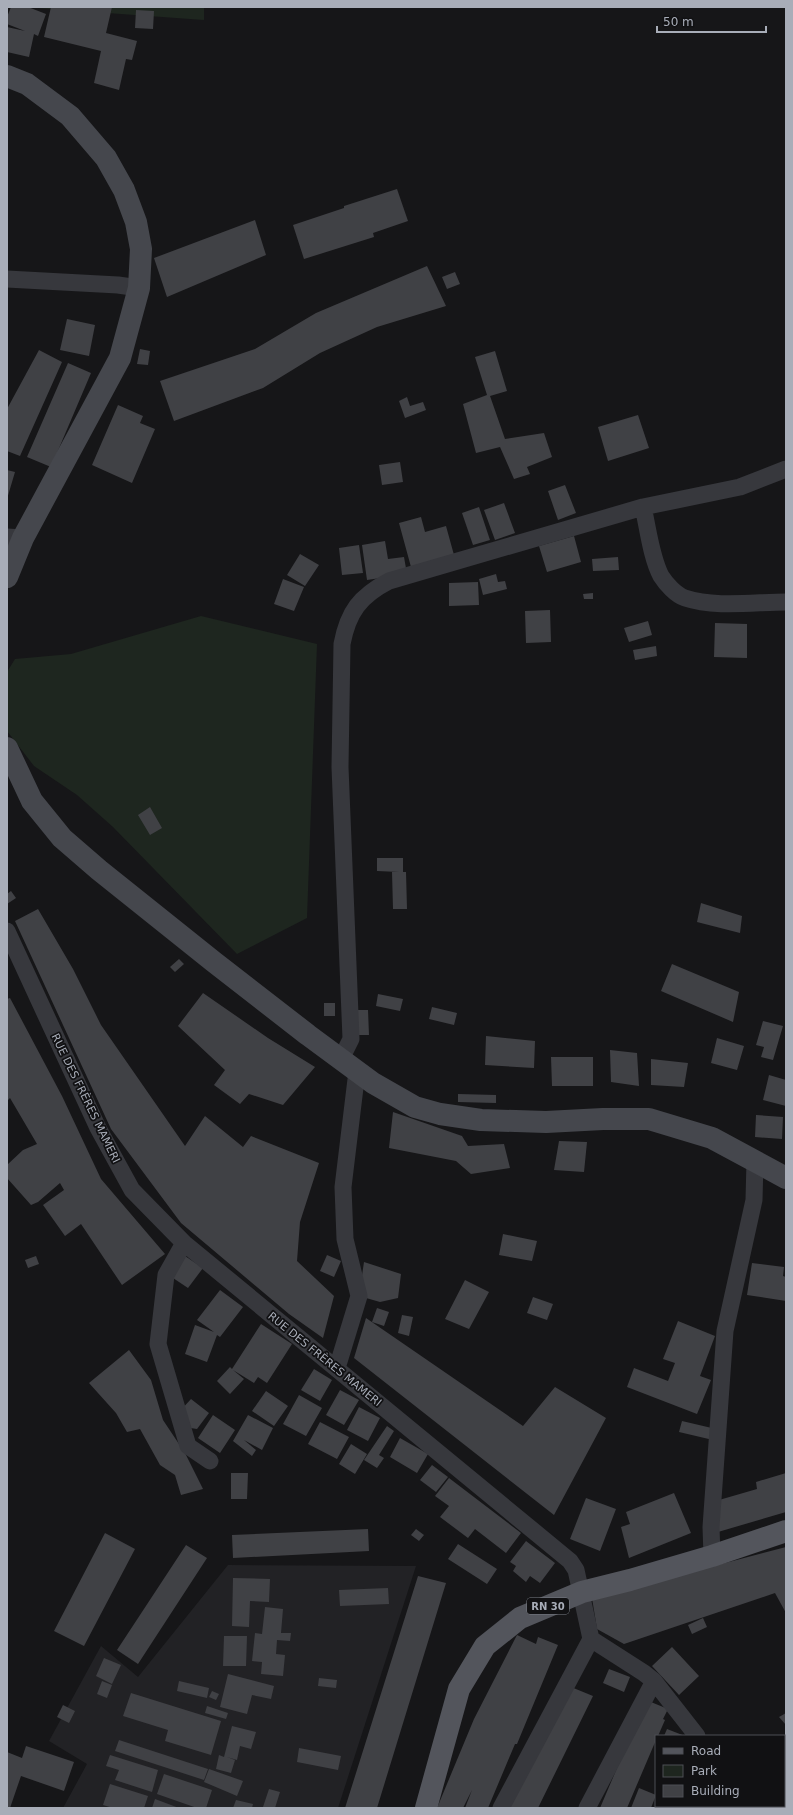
<svg xmlns="http://www.w3.org/2000/svg" width="793" height="1815" viewBox="0 0 793 1815" font-family="'DejaVu Sans',sans-serif">
	<style>
		.built { fill: #222225 }
		.green { fill: #1e261f }
		.building { fill: #404145 }
		.lines { fill: none; stroke-linecap: round; stroke-linejoin: round }
		.minor { stroke: #37383d; stroke-width: 17 }
		.secondary { stroke: #45474d; stroke-width: 22 }
		.primary { stroke: #53555c; stroke-width: 22 }
		.labels { text-anchor: middle; stroke-width: 3.5; stroke-linejoin: round; paint-order: stroke }
		.shield { fill: #111113; stroke: #7b7e86; stroke-width: 1 }
		.shield-label { font-size: 10px; font-weight: bold; fill: #a8adb8 }
		.street-label { font-size: 11px; fill: #a8adb8; stroke: #111113 }
	</style>
	<rect width="100%" height="100%" fill="#161618"/>
	<path class="built" d="M228,1565l188,1 -78,242h-275l24,-44 -38,-23 52,-95 37,31z"/>
	<path class="green" d="M24,7h180v13z
		M201,616l116,28 -10,274 -70,36 -124,-127 -36,-32 -43,-29 -27,-35v-59l8,-13 56,-5z"/>
	<path class="building" d="M11,7h17l18,7 -8,22 -4,-2 -5,23 -22,-5v-25l18,4 -18,-7v-7z
		M51,7h61l-6,26 31,8 -5,19 -6,-1 -7,31 -25,-7 7,-32 -57,-14z
		M136,10l18,1 -1,18 -18,-1z
		M397,189l11,32 -35,12 1,4 -70,22 -11,-34 51,-17v-2z
		M255,220l11,35 -99,42 -13,-39z
		M427,266l19,40 -69,21 -57,26 -57,35 -89,33 -14,-40 95,-32 61,-36z
		M455,272l5,12 -13,5 -5,-12z
		M67,319l28,6 -6,31 -29,-6z
		M140,349l10,2 -2,14 -11,-1z
		M39,350l23,12 -42,94 -13,-5v-42z
		M495,351l12,40 -17,5 15,43 39,-6 8,24 -25,10 3,7 -16,5 -14,-32 -24,6 -13,-49 24,-9 -12,-38z
		M68,363l23,10 -40,94 -24,-10z
		M407,397l3,9 13,-4 3,8 -21,8 -6,-17z
		M118,405l25,11 -3,7 15,6 -23,54 -40,-18z
		M638,415l11,33 -41,13 -10,-34z
		M400,462l3,20 -21,3 -3,-20z
		M7,470l8,2 -8,27z
		M565,485l11,28 -18,7 -10,-29z
		M504,503l11,30 -20,7 -11,-30z
		M479,507l11,33 -17,5 -11,-32z
		M421,517l4,15 21,-6 8,29 -43,12 -12,-44z
		M574,536l7,26 -34,10 -8,-26z
		M385,541l3,18 16,-2 3,17 -40,6 -5,-35z
		M359,545l4,28 -21,2 -3,-27z
		M300,554l19,11 -14,21 -18,-11z
		M618,557l1,13 -26,1 -1,-12z
		M496,574l2,8 7,-1 2,8 -24,6 -4,-16z
		M283,579l21,8 -10,24 -20,-7z
		M478,582l1,23 -30,1v-23z
		M593,593v6h-9l-1,-5z
		M550,610l1,32 -25,1 -1,-32z
		M648,621l4,14 -23,7 -5,-14z
		M715,623l32,1v34l-33,-1z
		M656,646l1,10 -22,4 -2,-10z
		M150,807l12,21 -12,7 -12,-20z
		M377,858h26v14h3l1,37h-14l-1,-37h7l-22,-1z
		M11,891l5,7 -9,6v-10z
		M701,903l41,13 -2,17 -43,-11z
		M38,909l35,60 28,56 84,121 20,-30 38,31 8,-11 68,27 -19,59 -3,39 37,35 -11,42 -34,-24 -108,-91 -70,-94 -96,-208z
		M179,959l5,5 -9,8 -5,-5z
		M672,964l67,28 -6,30 -72,-31z
		M203,993l65,45 47,29 -32,38 -34,-11 -9,10 -26,-19 11,-15 -47,-44z
		M378,994l25,5 -3,12 -24,-5z
		M10,998l52,98 39,83 64,75 -43,31 -41,-61 -16,12 -22,-31 21,-15 -4,-7 -22,19 -7,3 -24,-27v-13l16,-15 14,-6 -27,-46 -3,3v-102z
		M324,1003h11v13h-11z
		M432,1007l25,6 -3,12 -25,-6z
		M354,1010h14l1,25h-14z
		M763,1021l20,5 -10,34 -12,-3 3,-10 -8,-2z
		M486,1036l49,5 -1,27 -49,-3z
		M717,1038l27,8 -7,24 -26,-7z
		M610,1050l27,3 2,33 -28,-4z
		M551,1057h42v29h-41z
		M651,1059l37,4 -4,24 -33,-2z
		M769,1075l17,5v26l-23,-6z
		M458,1094l38,1v8l-38,-1z
		M393,1112l69,24 6,10 36,-2 6,24 -39,6 -15,-13 -67,-13z
		M756,1115l27,2 -1,22 -27,-2z
		M559,1141l28,1 -3,30 -30,-2z
		M503,1234l34,7 -5,20 -33,-6z
		M327,1255l14,6 -7,16 -14,-6z
		M36,1256l3,8 -11,4 -3,-8z
		M185,1256l18,12 -15,20 -18,-12z
		M364,1262l37,12 -3,24 -18,4 -21,-6z
		M752,1263l32,4 -1,9 3,1v24l-39,-6z
		M465,1280l24,12 -20,37 -24,-10z
		M220,1290l23,17 -23,30 -3,-2 -10,27 -22,-8 10,-29 19,7 -17,-12z
		M533,1297l20,7 -6,16 -20,-7z
		M377,1308l12,4 -5,14 -12,-4z
		M402,1315l11,2 -4,19 -11,-3z
		M366,1318l157,108 32,-39 51,31 -52,97 -200,-157z
		M678,1321l37,15 -15,40 11,4 -14,34 -70,-27 7,-19 34,13 7,-18 -12,-4z
		M261,1324l31,20 -25,39 -9,-6 -4,6 -21,-13 11,9 -14,15 -13,-13 13,-14 2,2z
		M129,1350l22,30 12,40 22,33 18,36 -22,6 -6,-20 -15,-10 -20,-36 -13,3 -11,-19 -27,-30z
		M314,1369l18,11 -12,21 -19,-11z
		M340,1390l19,10 -15,25 -18,-10z
		M266,1391l22,15 -14,20 -22,-15z
		M299,1395l23,13 -16,28 -23,-12z
		M191,1399l18,14 -12,16 -13,-2 -4,-16z
		M359,1407l21,11 -12,23 -21,-11z
		M213,1415l22,15 -15,23 -22,-15z
		M248,1415l25,13 -11,22 -18,-10 12,10 -4,6 -19,-15z
		M682,1421l34,8 -3,11 -34,-8z
		M320,1422l29,15 -12,22 -29,-15z
		M387,1426l7,5 -15,24 5,3 -7,10 -13,-8z
		M400,1438l28,16 -11,19 -27,-16z
		M351,1444l16,10 -12,20 -16,-10z
		M432,1465l16,12 -12,15 -16,-12z
		M231,1473h17l-1,26h-16z
		M786,1473v39l-68,20 1,-32 38,-11 -1,-7z
		M449,1478l72,55 -15,20 -31,-24 -7,9 -28,-21 9,-11 -14,-10z
		M674,1493l17,40 -62,25 -8,-31 9,-3 -4,-12z
		M586,1498l30,11 -16,42 -30,-12z
		M368,1529l1,22 -136,7 -1,-23z
		M416,1529l8,6 -5,6 -8,-6z
		M105,1533l30,16 -51,97 -30,-15z
		M526,1541l29,22 -15,20 -10,-7 -4,6 -13,-11 3,-5 -6,-4z
		M458,1544l39,25 -10,15 -39,-25z
		M186,1545l21,13 -69,106 -21,-14z
		M786,1547v66l-11,-20 -151,51 -27,-15 -5,-31z
		M418,1576l28,7 -69,225h-32z
		M233,1578l37,1 -1,23 -19,-1 -1,26 -17,-1z
		M388,1588l1,16 -49,2 -1,-16z
		M265,1607l18,2 -2,24h10l-1,8 -13,-1 -1,14 9,1 -2,21 -22,-2 1,-12 -10,-1 3,-28 7,1z
		M703,1618l4,9 -15,7 -4,-9z
		M517,1635l19,9 2,-7 20,8 -41,99h-2l-27,64h-23l7,-18 -9,18h-26l37,-89z
		M224,1636h23l-1,30h-23z
		M672,1647l27,29 -20,19 -27,-29z
		M104,1658l17,7 -9,19 -16,-8z
		M609,1669l21,8 -6,15 -21,-9z
		M228,1674l46,12 -3,13 -19,-4 -5,19 -27,-7z
		M319,1678l18,2 -1,8 -18,-2z
		M102,1681l10,4 -5,13 -10,-4z
		M179,1681l30,7 -2,10 -30,-7z
		M571,1687l22,9 -55,112h-30z
		M212,1691l7,3 -3,6 -7,-3z
		M131,1693l90,28 -10,34 -46,-14 3,-11 -45,-14z
		M646,1700l22,9 -5,10 2,1 -7,16h-2v4l-29,68h-27z
		M63,1705l12,6 -6,12 -12,-6z
		M207,1706l21,7 -2,6 -21,-6z
		M786,1713v12l-7,-8z
		M232,1726l24,6 -5,17 -11,-3 -3,14 -10,-3 8,3 -4,13 -15,-4 3,-14 5,2z
		M667,1729l18,7h-21z
		M119,1740l89,29 -4,11 -89,-29z
		M26,1746l48,16 -10,29 -43,-15 -11,32h-3v-56l15,6z
		M299,1748l42,8 -3,14 -41,-8z
		M110,1755l48,15 -6,22 -37,-12 4,-10 -13,-4z
		M209,1769l34,12 -6,15 -33,-14z
		M164,1774l48,16 -6,18h-9l-40,-14z
		M110,1784l38,12 -4,12h-31l-10,-3z
		M639,1788l17,7 -5,13h-20z
		M269,1789l11,3 -5,16 -12,-1z
		M155,1799l24,9h-27z
		M236,1800l17,4 -1,4h-19z
		M726,1806h32l-2,2h-31z"/>
	<g class="lines">
		<path class="minor" d="M7,279l111,6 21,3
			M643,507c5,21 8,50 18,69 5,8 15,19 24,22 30,10 70,4 101,4
			M7,537l16,1
			M7,931l91,197 34,62 52,53 386,318 6,9 15,69 53,34 10,8 43,55
			M341,1059l10,-20 -11,-272 2,-123c6,-32 18,-48 47,-63l254,-74 97,-20 46,-18
			M184,1243l-18,32 -8,69 30,102 22,15
			M337,1368l22,-72 -14,-57 -2,-52 14,-116
			M712,1556l-1,-29 14,-196 29,-131 1,-39
			M784,1751l2,1
			M784,1785l2,-4
			M501,1808l90,-169
			M587,1808l67,-127
			M772,1808l1,-2"/>
		<path class="secondary" d="M7,76l20,8 43,32 36,42 18,32 12,32 5,27 -2,39 -19,70 -97,180 -16,39
			M7,748l25,53 30,37 37,32 115,92 94,73 65,48 42,24 25,7 41,6 65,2 57,-3h46l63,19 74,40"/>
		<path class="primary" d="M426,1808l33,-119 26,-43 35,-28 62,-26 48,-12 82,-24 74,-25"/>
	</g>
	<g class="labels">
		<rect class="shield" x="527" y="1598" width="42" height="16" rx="3"/>
		<g class="shield-label">
			<text x="548" y="1610">RN 30</text>
		</g>
		<g class="street-label">
			<text transform="translate(86 1098) rotate(64)" y="4">RUE DES FRÈRES MAMERI</text>
			<text transform="translate(325 1359) rotate(39)" y="4">RUE DES FRÈRES MAMERI</text>
		</g>
	</g>
	<rect width="793" height="1815" fill="none" stroke="#a8adb8" stroke-width="16"/>
	<rect x="655" y="1735" width="130" height="72" fill="#111113" stroke="#4d4f55"/>
	<rect x="663" y="1748" width="20" height="6" fill="#53555c" stroke="#4d4f55"/>
	<text x="691" y="1755" font-size="12" fill="#a8adb8">Road</text>
	<rect x="663" y="1765" width="20" height="12" fill="#1e261f" stroke="#4d4f55"/>
	<text x="691" y="1775" font-size="12" fill="#a8adb8">Park</text>
	<rect x="663" y="1785" width="20" height="12" fill="#404145" stroke="#4d4f55"/>
	<text x="691" y="1795" font-size="12" fill="#a8adb8">Building</text>
	<path d="M657 26v6h109v-6" fill="none" stroke="#a8adb8" stroke-width="2"/>
	<text x="663" y="26" font-size="12" fill="#a8adb8" stroke="#111113" stroke-width="3" paint-order="stroke">50 m</text>
</svg>
